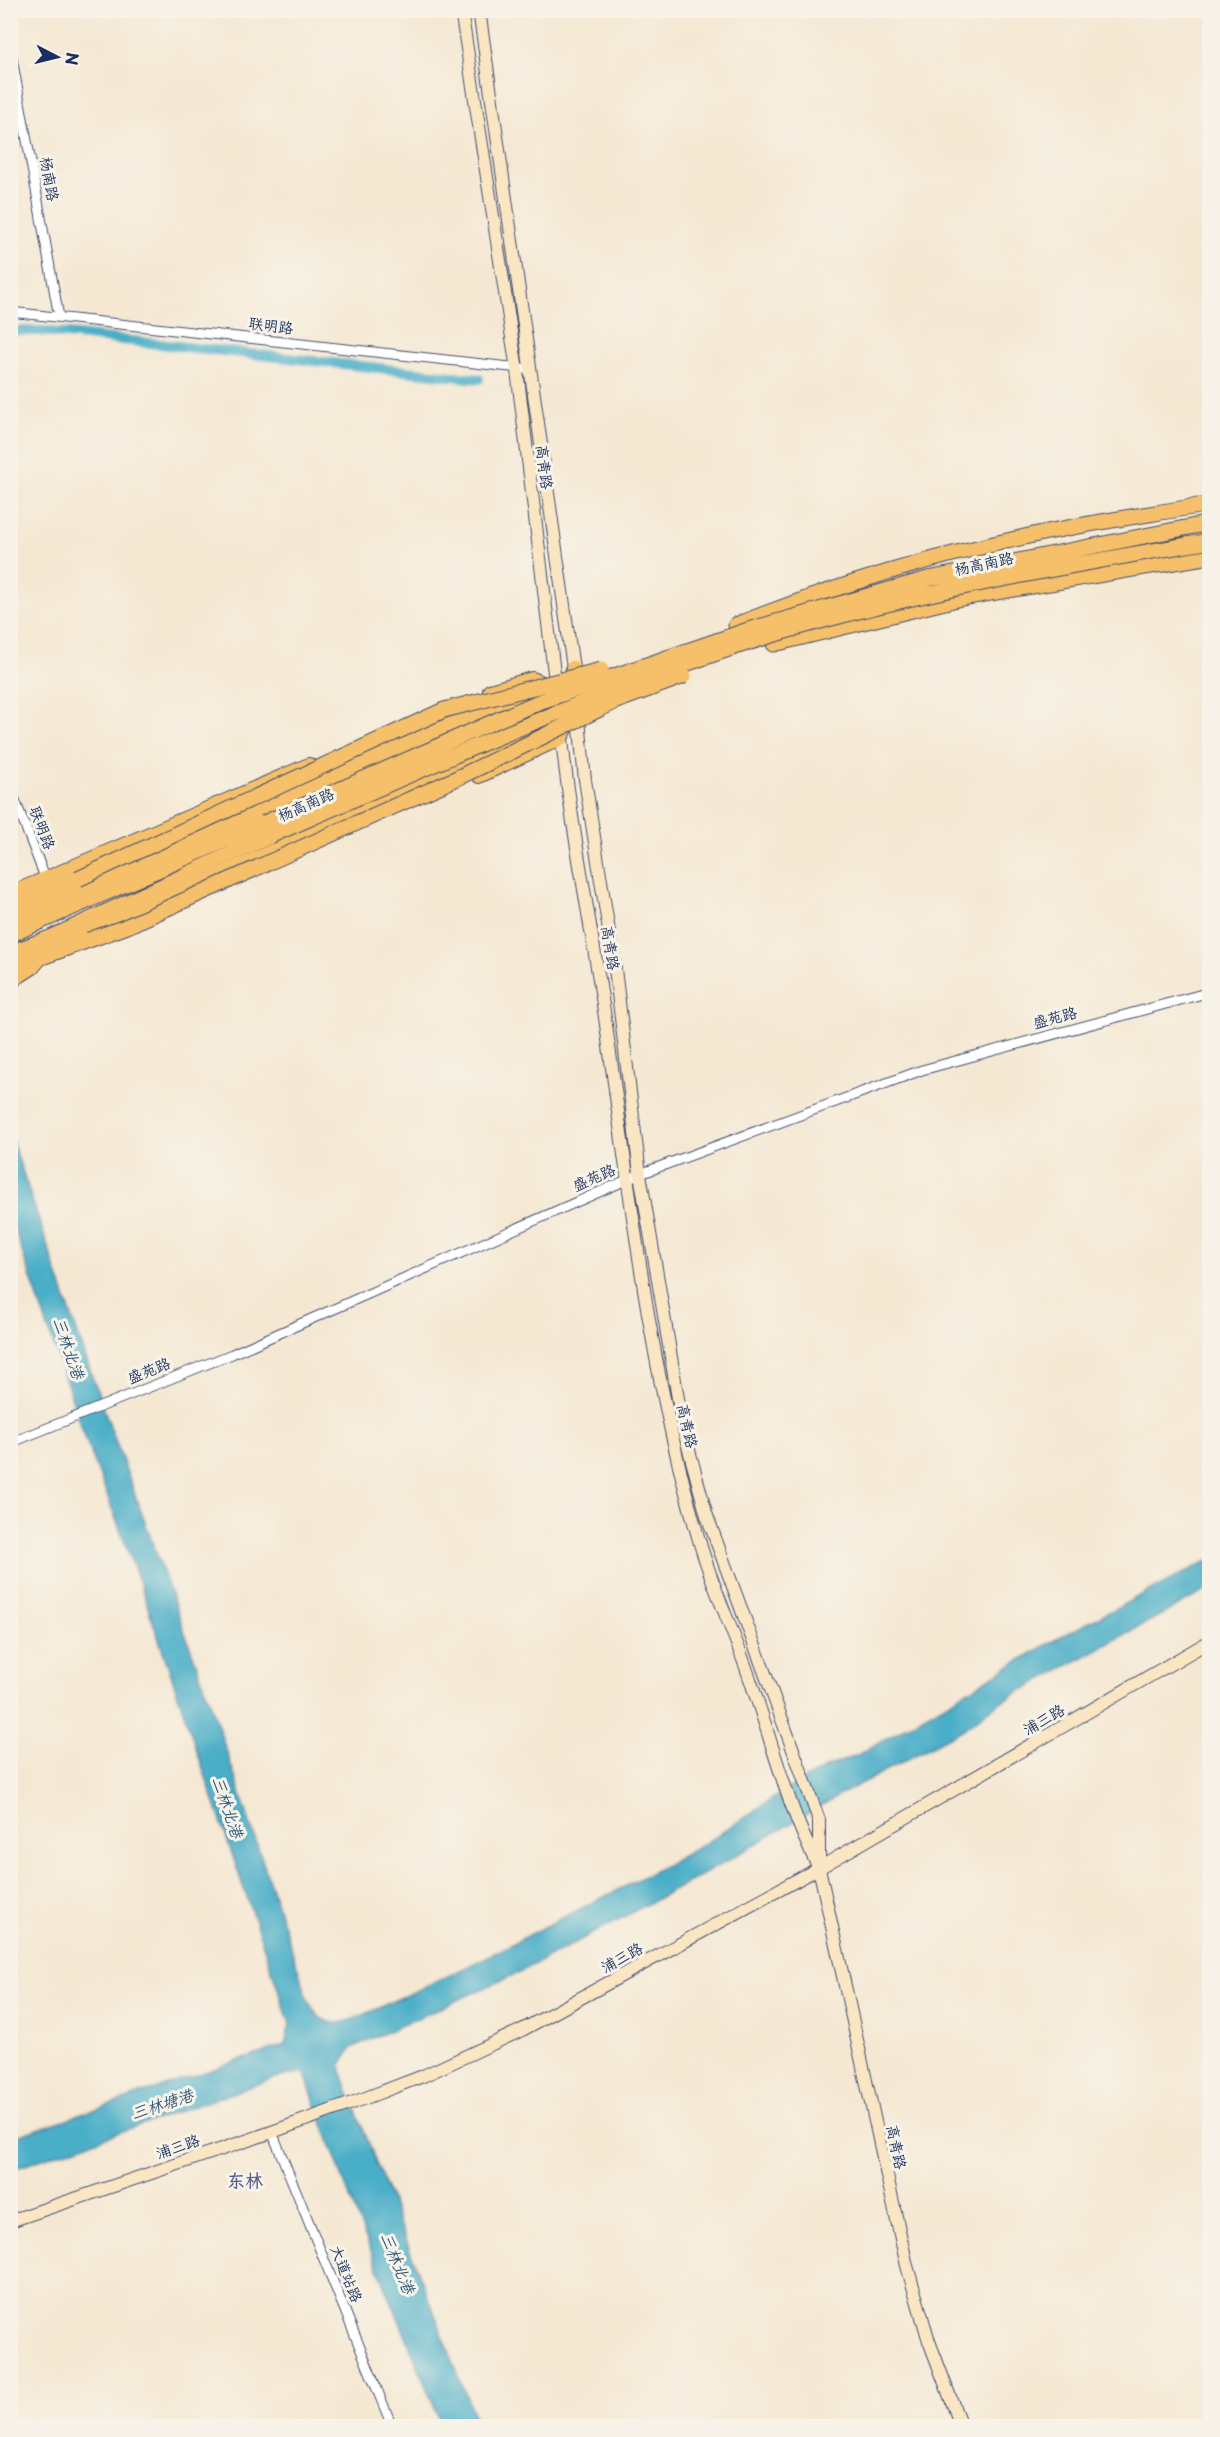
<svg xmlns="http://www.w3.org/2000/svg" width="1220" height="2437" viewBox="0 0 1220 2437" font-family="'Playpen Sans','LXGW WenKai TC',sans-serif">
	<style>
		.water { fill: #48aec7; stroke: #326e92; stroke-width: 1.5 }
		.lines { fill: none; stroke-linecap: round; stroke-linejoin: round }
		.canal { stroke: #48aec7; stroke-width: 10 }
		.minor-casing { stroke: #3c4b70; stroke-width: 11 }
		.secondary-casing { stroke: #3c4b70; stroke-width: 14 }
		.primary-casing { stroke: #3c4b70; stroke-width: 16 }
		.trunk-casing { stroke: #3c4b70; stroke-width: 17 }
		.minor { stroke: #fff; stroke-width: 9 }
		.secondary { stroke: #fbe6c4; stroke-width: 12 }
		.primary { stroke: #f6c06b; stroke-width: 14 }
		.trunk { stroke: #f6c06b; stroke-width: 15 }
		.trunk-bridge-casing { stroke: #3c4b70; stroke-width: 17; stroke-linecap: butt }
		.trunk-bridge { stroke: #f6c06b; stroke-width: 15 }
		.labels { text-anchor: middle; stroke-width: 6; stroke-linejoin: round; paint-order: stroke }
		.street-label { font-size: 15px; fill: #1b2f5e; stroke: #f7f3e8 }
		.water-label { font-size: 16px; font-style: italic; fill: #28557e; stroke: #f7f3e8 }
		.quarter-label { font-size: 18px; font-weight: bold; fill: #515a89; stroke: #f7f3e8 }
	</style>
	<rect width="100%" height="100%" fill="#f7f3e8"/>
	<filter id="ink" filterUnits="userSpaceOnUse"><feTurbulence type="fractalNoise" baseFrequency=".0167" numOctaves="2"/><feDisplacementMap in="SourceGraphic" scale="12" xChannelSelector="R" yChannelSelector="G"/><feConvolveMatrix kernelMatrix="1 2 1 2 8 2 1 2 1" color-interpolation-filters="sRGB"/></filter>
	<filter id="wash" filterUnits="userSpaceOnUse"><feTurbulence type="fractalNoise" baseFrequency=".008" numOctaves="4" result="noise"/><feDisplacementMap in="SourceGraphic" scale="24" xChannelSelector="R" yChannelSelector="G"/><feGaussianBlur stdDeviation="1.35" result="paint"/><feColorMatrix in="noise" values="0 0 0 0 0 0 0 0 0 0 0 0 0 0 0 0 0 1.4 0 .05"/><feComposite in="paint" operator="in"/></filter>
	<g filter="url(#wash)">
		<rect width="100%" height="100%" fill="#f5e8d3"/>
		<path class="water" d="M10,1135l82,241 121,334 90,274c6,17 11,38 32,39 16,1 51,-20 67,-26 53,-23 105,-50 156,-77 46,-23 93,-46 137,-71 56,-32 98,-72 161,-93l195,-114 158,-82v29l-207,112 -40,29 -120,64 -138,80 -182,97 -171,77 -10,16 2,13 135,349h-36l-89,-220 -49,-134 -29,6 -264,92v-32l274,-93 5,-21 -154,-452 -51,-135 -74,-218z"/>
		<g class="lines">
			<path class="canal" d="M10,331h30l439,48"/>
		</g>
	</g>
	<g filter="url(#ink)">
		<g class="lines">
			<g class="minor-casing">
				<path id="minor" d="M10,47l49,270
					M10,312l519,57
					M10,787l36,93
					M10,1443l222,-89 408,-180 282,-104 288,-78
					M272,2132l120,294"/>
			</g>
			<g class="secondary-casing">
				<path id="secondary" d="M461,10l56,360 39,319
					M479,10l95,665
					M578,710l7,70 30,189 25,205 43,254 24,88 112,304v48l88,398 22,75 32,85
					M561,730c10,101 32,201 46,302 24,170 43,342 92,508 14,50 38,98 54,148 21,60 35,120 64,176
					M10,2221l262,-89 91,-33 60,-23 99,-46 297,-162 391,-227"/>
			</g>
			<g class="primary-casing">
				<path id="primary" d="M490,691l42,-12 17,7
					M479,776l82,-38 9,-17
					M10,894l299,-129
					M10,923l436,-197 95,-31
					M10,963l106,-44 16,-4 428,-195 8,-17 5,-35"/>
			</g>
			<g class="trunk-casing">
				<path id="trunk" d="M736,625c93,-37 187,-66 284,-87 62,-15 127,-23 190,-34
					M774,644l187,-46 249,-42
					M10,908l68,-29
					M10,935l254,-112
					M10,953l40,-15 220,-102
					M42,957l47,-17
					M10,981l22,-14 18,-21"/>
			</g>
			<use href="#minor" class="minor"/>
			<use href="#secondary" class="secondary"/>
			<use href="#primary" class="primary"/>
			<use href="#trunk" class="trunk"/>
			<g class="trunk-bridge-casing">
				<path id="trunk-bridge" d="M264,823l272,-120 212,-73 180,-51 282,-56
					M270,836c154,-68 306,-136 465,-189 153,-51 316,-78 475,-106
					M78,879l366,-169 157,-40
					M89,940l36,-13 330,-148 159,-77 70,-26"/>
			</g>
			<use href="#trunk-bridge" class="trunk-bridge"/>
		</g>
	</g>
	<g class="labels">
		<g class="street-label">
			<text transform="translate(49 179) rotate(80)" y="5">杨南路</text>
			<text transform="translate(271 326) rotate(7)" y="5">联明路</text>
			<text transform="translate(544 467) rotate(83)" y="5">高青路</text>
			<text transform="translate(984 564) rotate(-12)" y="5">杨高南路</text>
			<text transform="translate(306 805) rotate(-24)" y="5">杨高南路</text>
			<text transform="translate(42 828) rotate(69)" y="5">联明路</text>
			<text transform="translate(610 948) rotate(81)" y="5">高青路</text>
			<text transform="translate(1055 1018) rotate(-15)" y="5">盛苑路</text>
			<text transform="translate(594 1178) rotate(-24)" y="5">盛苑路</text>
			<text transform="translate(149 1371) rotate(-22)" y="5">盛苑路</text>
			<text transform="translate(687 1426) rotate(77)" y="5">高青路</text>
			<text transform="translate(1044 1720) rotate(-30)" y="5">浦三路</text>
			<text transform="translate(622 1958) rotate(-29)" y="5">浦三路</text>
			<text transform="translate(178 2147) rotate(-19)" y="5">浦三路</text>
			<text transform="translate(896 2147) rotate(78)" y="5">高青路</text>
			<text transform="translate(346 2274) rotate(68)" y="5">大道站路</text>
		</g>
		<g class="water-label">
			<text transform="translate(69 1348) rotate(71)" y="6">三林北港</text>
			<text transform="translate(228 1807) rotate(71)" y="6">三林北港</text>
			<text transform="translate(162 2104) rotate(-18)" y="6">三林塘港</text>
			<text transform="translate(398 2263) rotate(68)" y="6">三林北港</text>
		</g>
		<g class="quarter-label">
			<text x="245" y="2187">东林</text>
		</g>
	</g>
	<rect width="1220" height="2437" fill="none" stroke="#f7f3e8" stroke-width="36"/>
	<g transform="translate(57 57) rotate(97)" stroke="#f7f3e8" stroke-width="4.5" paint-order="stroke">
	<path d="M0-4.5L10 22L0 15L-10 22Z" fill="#1b2f5e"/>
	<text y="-9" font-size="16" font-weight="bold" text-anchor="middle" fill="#1b2f5e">N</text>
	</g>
</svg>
